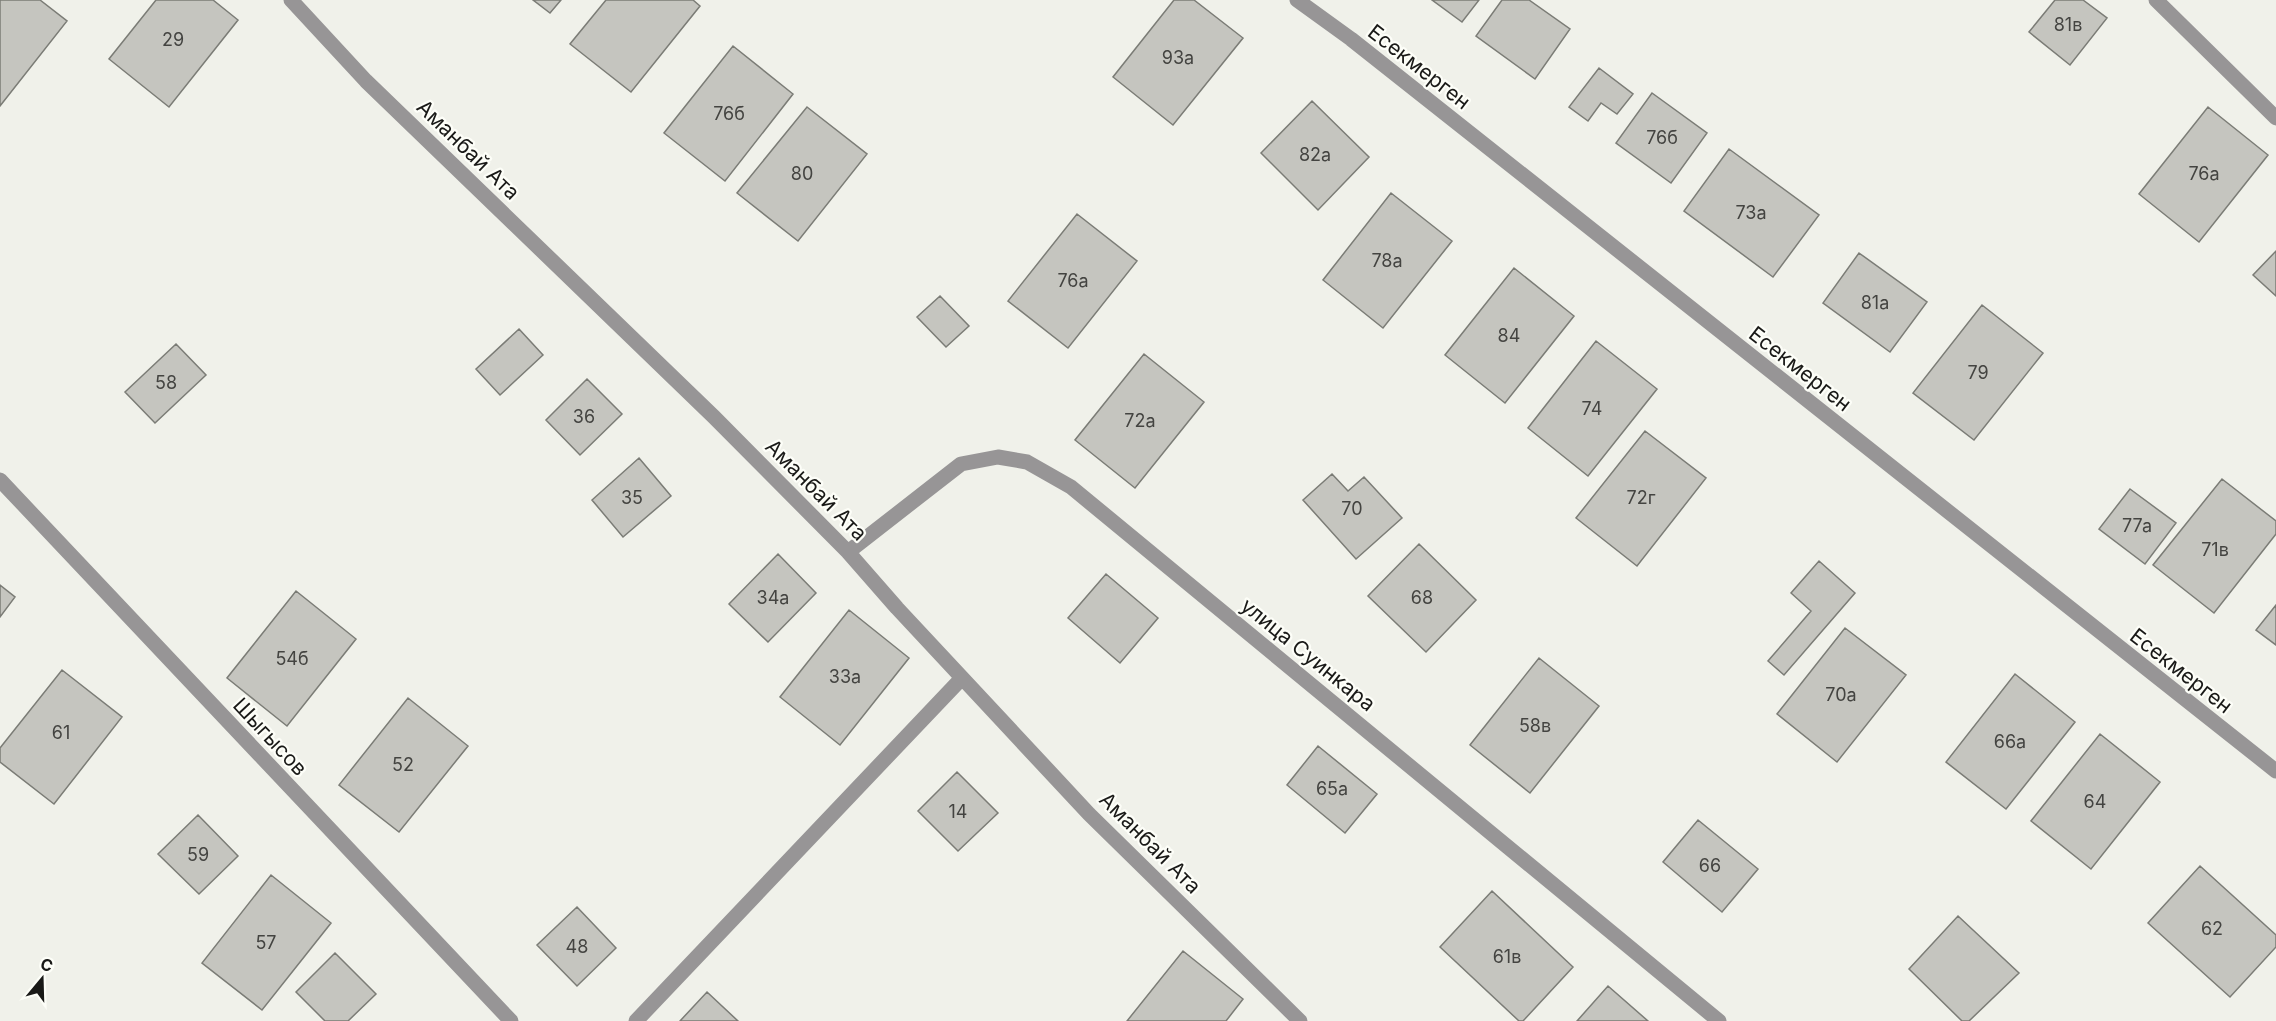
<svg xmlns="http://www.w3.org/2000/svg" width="2276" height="1021" viewBox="0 0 2276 1021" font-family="Inter,sans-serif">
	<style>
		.building { fill: #c5c5bf; stroke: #7b7c76; stroke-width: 1.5 }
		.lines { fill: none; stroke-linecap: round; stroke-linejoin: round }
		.minor { stroke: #979596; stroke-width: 15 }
		.labels { text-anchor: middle; stroke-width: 4.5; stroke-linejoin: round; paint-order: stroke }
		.number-label { font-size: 18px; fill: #444441 }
		.street-label { font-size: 21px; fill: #191917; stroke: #fdfef8 }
	</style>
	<rect width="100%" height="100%" fill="#f0f1ea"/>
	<path class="building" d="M0,0h40l27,21 -67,85z
		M156,0h57l25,20 -69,87 -60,-48z
		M533,0h28l-11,13z
		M606,0h87l7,6 -69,86 -61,-48z
		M1174,0h20l49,38 -70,87 -60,-48z
		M1432,0h47l-17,22z
		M1502,0h27l41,29 -35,50 -59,-43z
		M2055,0h28l24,18 -37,47 -41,-33z
		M733,46l60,48 -68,87 -61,-48z
		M1599,68l34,26 -16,20 -16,-11 -13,18 -19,-14z
		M1652,93l55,40 -36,50 -55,-40z
		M1312,101l57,56 -51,53 -57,-57z
		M807,107l60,47 -69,87 -61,-48z
		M2208,107l60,48 -69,87 -60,-48z
		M1729,149l90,66 -46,62 -89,-66z
		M1391,193l61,48 -69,87 -60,-48z
		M1077,214l60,47 -69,87 -60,-47z
		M2276,251v45l-23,-21z
		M1859,253l68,49 -37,50 -67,-49z
		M1514,268l60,48 -69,87 -60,-48z
		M940,296l29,30 -23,21 -29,-30z
		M1982,305l61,48 -69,87 -61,-47z
		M519,329l24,26 -43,40 -24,-26z
		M1596,341l61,48 -69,87 -60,-48z
		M176,344l30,31 -51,48 -30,-31z
		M1144,354l60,48 -69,86 -60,-48z
		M587,379l35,35 -42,41 -34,-35z
		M1645,431l61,47 -69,88 -61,-48z
		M639,458l32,38 -48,41 -31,-37z
		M1332,474l16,17 16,-14 38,41 -46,41 -53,-59z
		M2222,479l54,42v13l-62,79 -61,-48z
		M2130,489l46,34 -31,41 -46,-35z
		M1419,544l57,56 -50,52 -58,-56z
		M778,554l38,39 -48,49 -39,-38z
		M1819,561l36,32 -71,82 -16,-14 43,-50 -20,-18z
		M1106,574l52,44 -38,45 -52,-45z
		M0,585l15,12 -15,20z
		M296,591l60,48 -69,87 -60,-48z
		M2276,605v40l-20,-15z
		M849,610l60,48 -69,87 -60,-48z
		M1845,628l61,47 -69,87 -60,-48z
		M1539,658l60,48 -69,87 -60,-48z
		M62,670l60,47 -68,87 -54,-42v-14z
		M2015,674l60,48 -69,87 -60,-47z
		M408,698l60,48 -69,86 -60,-47z
		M2100,734l60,48 -69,87 -60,-48z
		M1318,746l59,48 -32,39 -58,-48z
		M957,772l41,41 -40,38 -40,-40z
		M198,815l40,41 -39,38 -41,-40z
		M1698,820l60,49 -36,43 -59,-50z
		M2200,866l76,69v12l-46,50 -82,-74z
		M271,875l60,48 -69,87 -60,-47z
		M1492,891l81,76 -50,54h-4l-79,-74z
		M577,907l39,41 -39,38 -40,-41z
		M1958,916l61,57 -50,48h-7l-53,-52z
		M1183,951l60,48 -17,22h-99z
		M335,953l41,41 -28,27h-23l-29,-29z
		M1608,986l40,35h-71z
		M707,992l31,29h-58z"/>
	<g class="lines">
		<path class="minor" d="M291,0l75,81 348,336 134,135 49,56 192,206 211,207
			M1297,0l54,39 925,732
			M2156,0l120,118
			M0,480l511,541
			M848,552l113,-88 37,-7 29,5 44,25 648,534
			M636,1021l326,-343"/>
	</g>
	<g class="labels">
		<g class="number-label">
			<text x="2068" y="31">81в</text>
			<text x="173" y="46">29</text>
			<text x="1178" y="64">93а</text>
			<text x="729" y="120">76б</text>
			<text x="1662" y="144">76б</text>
			<text x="1315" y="161">82а</text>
			<text x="802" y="180">80</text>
			<text x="2204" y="180">76а</text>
			<text x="1751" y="219">73а</text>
			<text x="1387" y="267">78а</text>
			<text x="1073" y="287">76а</text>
			<text x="1875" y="309">81а</text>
			<text x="1509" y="342">84</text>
			<text x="1978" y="379">79</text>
			<text x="166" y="389">58</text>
			<text x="1592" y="415">74</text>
			<text x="584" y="423">36</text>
			<text x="1140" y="427">72а</text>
			<text x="632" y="504">35</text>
			<text x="1641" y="504">72г</text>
			<text x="1352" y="515">70</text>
			<text x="2137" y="532">77а</text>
			<text x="2215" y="556">71в</text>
			<text x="773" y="604">34а</text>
			<text x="1422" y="604">68</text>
			<text x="292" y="665">54б</text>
			<text x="845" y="683">33а</text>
			<text x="1841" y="701">70а</text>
			<text x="1535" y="732">58в</text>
			<text x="61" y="739">61</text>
			<text x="2010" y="748">66а</text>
			<text x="403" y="771">52</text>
			<text x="1332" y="795">65а</text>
			<text x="2095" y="808">64</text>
			<text x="958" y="818">14</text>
			<text x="198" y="861">59</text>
			<text x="1710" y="872">66</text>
			<text x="2212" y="935">62</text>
			<text x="266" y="949">57</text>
			<text x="577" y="953">48</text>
			<text x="1507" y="963">61в</text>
		</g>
		<g class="street-label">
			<text transform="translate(1419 67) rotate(38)" y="7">Eсекмерген</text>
			<text transform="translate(468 150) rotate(44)" y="7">Аманбай Ата</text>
			<text transform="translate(1800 369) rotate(38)" y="7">Eсекмерген</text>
			<text transform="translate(816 490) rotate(45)" y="7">Аманбай Ата</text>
			<text transform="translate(1308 655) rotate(39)" y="7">улица Суинкара</text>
			<text transform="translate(2181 671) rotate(38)" y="7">Eсекмерген</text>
			<text transform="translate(270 737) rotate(47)" y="7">Шыгысов</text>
			<text transform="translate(1150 843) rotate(45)" y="7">Аманбай Ата</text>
		</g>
	</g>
	<g transform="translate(42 979) rotate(19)" stroke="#fdfef8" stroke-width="4.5" paint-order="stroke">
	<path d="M0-4.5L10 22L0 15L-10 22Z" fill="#191917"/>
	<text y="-9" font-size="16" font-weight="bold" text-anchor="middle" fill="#191917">С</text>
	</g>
</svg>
